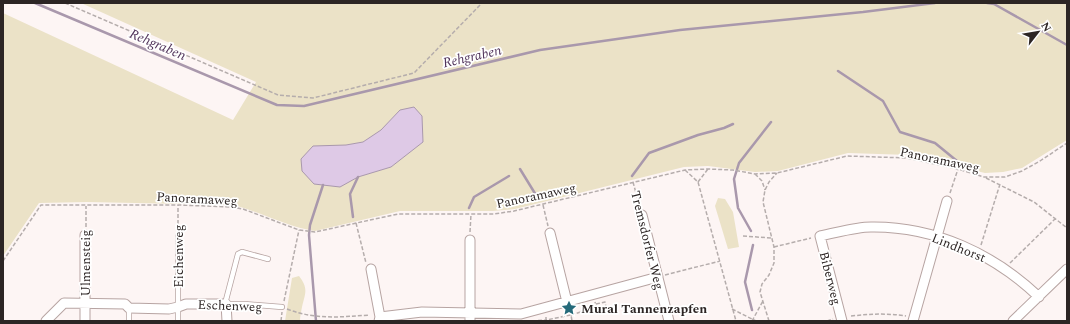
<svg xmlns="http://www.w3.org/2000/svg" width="1070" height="324" viewBox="0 0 1070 324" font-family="Spectral,serif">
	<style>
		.green { fill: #ebe2c7; fill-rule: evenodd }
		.water { fill: #dec9e6; stroke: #a998ac }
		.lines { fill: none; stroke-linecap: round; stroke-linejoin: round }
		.stream { stroke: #a998ac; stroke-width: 2.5 }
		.lane-casing { stroke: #b7a4a2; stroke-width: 6 }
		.street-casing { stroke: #b7a4a2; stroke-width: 11 }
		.path { stroke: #b5adac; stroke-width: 1.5; stroke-dasharray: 4 2; stroke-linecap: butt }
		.lane { stroke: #fff; stroke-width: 4.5 }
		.street { stroke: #fff; stroke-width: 9 }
		.labels { text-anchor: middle; stroke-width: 3.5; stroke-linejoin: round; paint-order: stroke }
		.street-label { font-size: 13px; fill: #2c2524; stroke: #fff }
		.poi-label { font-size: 13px; font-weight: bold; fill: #2c2524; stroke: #fff; text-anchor: start }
		.water-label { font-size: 14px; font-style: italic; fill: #51345b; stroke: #fff }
	</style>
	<rect width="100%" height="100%" fill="#fdf5f4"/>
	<path class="green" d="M81,3h986v137l-45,28 -19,4 -18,1 -76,-18 -61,-2 -70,18 -23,1 -47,-6 -24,1 -169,42 -22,2h-93l-85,20c-28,-4 -54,-19 -82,-26l-146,-3 -48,1 -36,53v-243l230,107 23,-38zM400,110l22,20 1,12 -32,25 -33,10 -18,10 6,-42 17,-3 18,-12z
		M718,198l7,1 8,13 6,35 -11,2 -13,-43z
		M299,276c10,13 6,17 3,31 -1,5 -2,10 -2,14h-15l7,-43z"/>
	<path class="water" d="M414,107l8,9 1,26 -32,25 -33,10 -18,10 -26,-3 -12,-13 -1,-12 12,-13 33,-1 17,-3 18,-12 19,-20z"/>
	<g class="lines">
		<path class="stream" d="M35,3l242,102 27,1 236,-56 140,-20 183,-18 72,-9
			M987,3l7,1 73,41
			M838,71l45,30 17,31 35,11 22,18
			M520,169l19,31
			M632,176l17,-23 49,-18 26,-7 9,-4
			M469,208l5,-11 35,-21
			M353,217l-3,-23 8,-17
			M751,231l-13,-23 -4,-29 5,-16 32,-41
			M752,310l-7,-28 8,-37
			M316,321l-7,-86 1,-10 13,-40"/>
		<g class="lane-casing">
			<path id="lane" d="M178,236v85
				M268,259l-26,-7 -4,2 -12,46v4h19l37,3
				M129,308v13"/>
		</g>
		<g class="street-casing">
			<path id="street" d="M642,215l27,106
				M550,233l17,69
				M85,235v86
				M371,269l9,48 -1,4
				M380,317l42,-5 99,2 137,-37
				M46,321l18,-18 61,1 4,4 40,1 9,-2 8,-3h40l1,17
				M470,321v-81
				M842,321l-22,-85c16,-3 35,-9 51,-9 63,-1 123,27 168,70
				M913,321l34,-120
				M1013,321l54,-52"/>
		</g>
		<path class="path" d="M65,3l213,92 35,3 101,-25 68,-70
			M685,170l13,12 38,139
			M755,174l7,7 3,9
			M986,178l48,24 33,26
			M633,182l7,26
			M698,182l10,-13
			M950,193l8,-24
			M543,205l5,21
			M356,223l10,40
			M86,227v-21
			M178,230v-25
			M470,232l1,-18
			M743,236l28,2
			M981,245l19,-61
			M774,247l37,-9
			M3,261l38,-56h137l54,2 11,2 56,21 16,2 83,-18h96l20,-3 171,-41 24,-1 24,1 22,4 22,-1 70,-17 60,2 51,11 26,8h21l17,-6 18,-10 27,-18
			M1010,263l46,-45
			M665,275l55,-14
			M284,301l15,-71
			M596,304l9,-2 1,5
			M287,309c29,11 53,8 83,6
			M732,309l24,12
			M586,310l1,4
			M571,315l25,-8 -1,-5
			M851,316c19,-2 36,-3 55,0
			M546,317v3l25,-5 1,6
			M281,321l1,-9
			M532,321l14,-1
			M752,321l11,-20
			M769,321l-9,-29 2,-8 7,-9 5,-12v-16l-11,-45 2,-12 4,-8 8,-9
			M827,321l6,-2"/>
		<use href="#lane" class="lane"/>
		<use href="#street" class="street"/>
	</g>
	<defs>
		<g id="sight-bare" transform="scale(1.2)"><path d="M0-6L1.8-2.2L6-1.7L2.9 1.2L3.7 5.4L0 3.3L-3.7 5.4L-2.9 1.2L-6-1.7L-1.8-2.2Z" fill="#256a7a" stroke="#fff" stroke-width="2.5" paint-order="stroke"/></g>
	</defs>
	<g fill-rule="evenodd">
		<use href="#sight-bare" x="569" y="308"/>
	</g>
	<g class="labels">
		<g class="street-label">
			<text transform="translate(940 159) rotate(12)" y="5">Panoramaweg</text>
			<text transform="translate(536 195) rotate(-12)" y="5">Panoramaweg</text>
			<text transform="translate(197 198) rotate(3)" y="5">Panoramaweg</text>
			<text transform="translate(648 240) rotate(76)" y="5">Tremsdorfer Weg</text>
			<text transform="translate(959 247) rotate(22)" y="5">Lindhorst</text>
			<text transform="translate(178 256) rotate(-90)" y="5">Eichenweg</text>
			<text transform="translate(85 263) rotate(-90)" y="5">Ulmensteig</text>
			<text transform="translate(831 278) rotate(76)" y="5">Biberweg</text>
			<text transform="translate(230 305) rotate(2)" y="5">Eschenweg</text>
		</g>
		<g class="poi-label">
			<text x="581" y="313">Mural Tannenzapfen</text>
		</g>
		<g class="water-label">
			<text transform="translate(158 44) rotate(23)" y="5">Rehgraben</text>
			<text transform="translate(472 56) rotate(-13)" y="5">Rehgraben</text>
		</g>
	</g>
	<rect width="1070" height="324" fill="none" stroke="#2c2524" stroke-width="8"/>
	<g transform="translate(1038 32) rotate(59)" stroke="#ffffff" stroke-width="3" paint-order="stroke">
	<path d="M0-3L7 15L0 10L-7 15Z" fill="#2c2524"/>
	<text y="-6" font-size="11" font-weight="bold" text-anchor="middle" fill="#2c2524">N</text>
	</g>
</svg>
